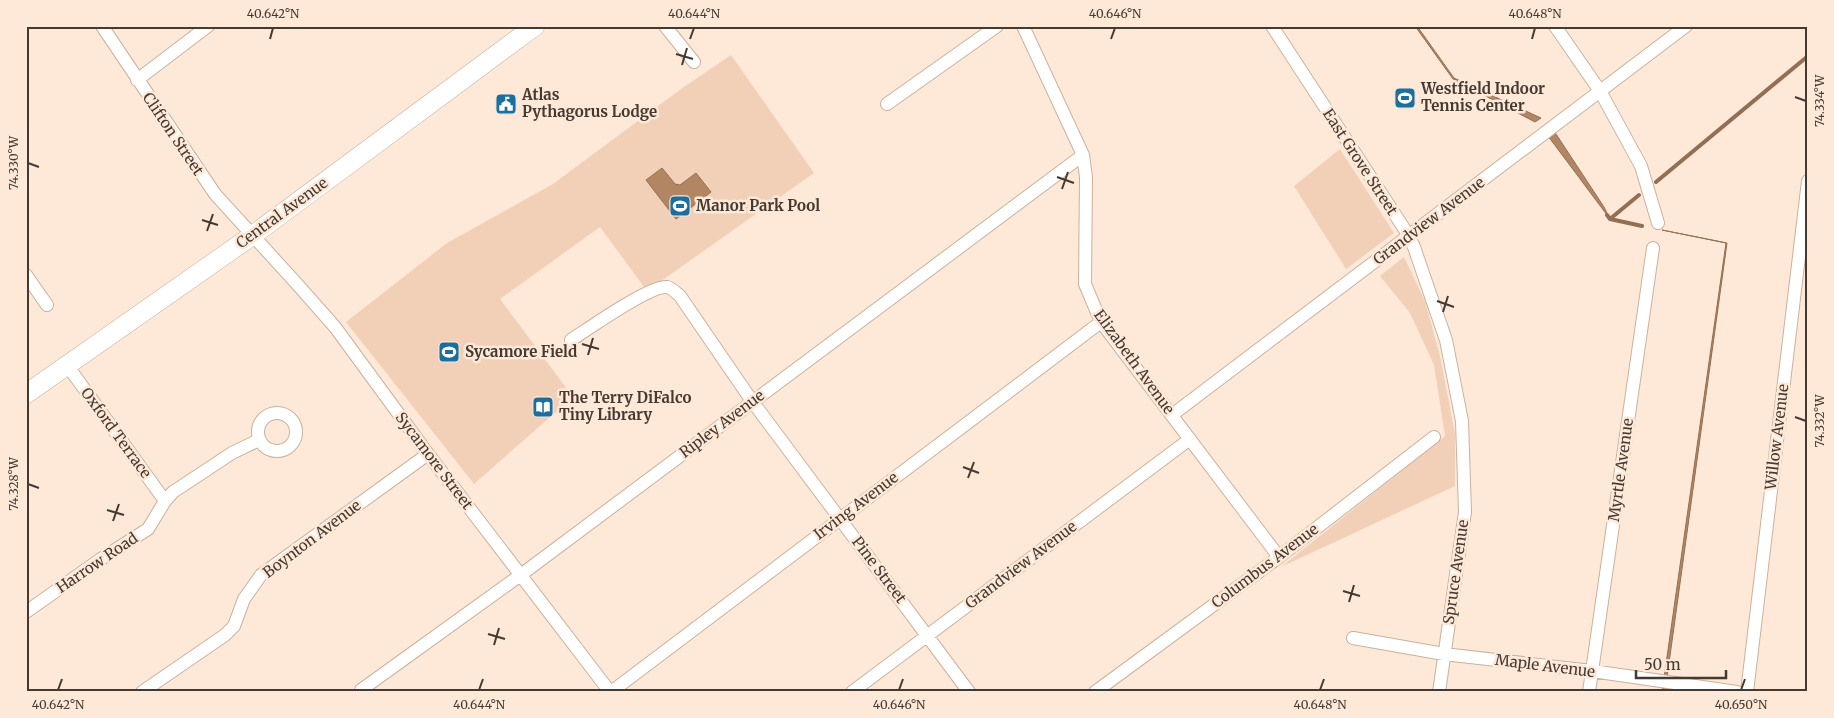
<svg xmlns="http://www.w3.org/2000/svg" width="1834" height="718" viewBox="0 0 1834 718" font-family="Merriweather,serif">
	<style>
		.green { fill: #f2d0b7 }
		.water { fill: #b38663; stroke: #926f54 }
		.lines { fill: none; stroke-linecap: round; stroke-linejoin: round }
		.stream { stroke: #926f54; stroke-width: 4 }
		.minor-casing { stroke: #cab19d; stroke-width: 14 }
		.secondary-casing { stroke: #cab19d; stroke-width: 20 }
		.minor { stroke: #fff; stroke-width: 12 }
		.secondary { stroke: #fff; stroke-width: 19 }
		.ticks { fill: none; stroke: #453a32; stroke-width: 2 }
		.labels { text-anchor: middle; stroke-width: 5; stroke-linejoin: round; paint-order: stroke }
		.poi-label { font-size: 15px; font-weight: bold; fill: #453a32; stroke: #fee9d8; text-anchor: start }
		.street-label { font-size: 15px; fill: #453a32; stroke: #fee9d8 }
		.neatline { fill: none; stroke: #453a32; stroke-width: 2 }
		.ticks-label { font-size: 12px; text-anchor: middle; fill: #453a32 }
	</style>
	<rect width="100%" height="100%" fill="#fee9d8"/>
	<path class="green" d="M731,55l83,118 -167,118 -47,-64 -100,72 73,98 -99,87 -128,-162 101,-79 106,-59 128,-95z
		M1340,149l54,84 -48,36 -52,-83z
		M1404,257l21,44 15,55 15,78v52l-174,81 164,-131 -11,-71 -24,-52 -30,-37z"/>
	<path class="water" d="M1415,26h2l37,52 87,40 -6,4 -82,-43z
		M1554,131l50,76 6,12 -62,-83z
		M662,168l13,16 5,1 16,-12 15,19 -35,27 -30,-39z
		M1662,230l65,13 -62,449h-3l64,-449z"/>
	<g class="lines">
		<path class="stream" d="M1656,182l152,-126
			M1607,215l3,4 32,7
			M1610,219l29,-24"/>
		<g class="minor-casing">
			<path id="minor" d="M102,26l113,168 82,90 38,43 93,127 182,238
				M665,26l29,36
				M1023,26l60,129 3,22 -1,107 16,38 178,235
				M1272,26l137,210 5,11 32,93 16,81 3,91 -26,180
				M1555,26l45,65 41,75 17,57
				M137,80l71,-54
				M887,104l110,-78
				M26,275l21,30
				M571,340c17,-11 79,-55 96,-53 5,1 9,6 13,9l72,105 217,291
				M67,365l98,136
				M258 432a19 19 0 1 1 38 0a19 19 0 1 1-38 0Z
				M1172,415l514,-389
				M26,612l75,-53 47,-30 17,-28 8,-9 59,-39 27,-13
				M1353,638l91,16 148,17 145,21
				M361,690l161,-116 561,-419
				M142,692l83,-57 9,-9 10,-27 17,-24 167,-121
				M611,692l490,-370
				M852,692l338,-253
				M1095,692l184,-135 155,-120
				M1589,692l64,-444
				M1747,692l61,-511"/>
		</g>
		<g class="secondary-casing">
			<path id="secondary" d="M26,394l227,-159 282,-209"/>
		</g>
		<use href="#minor" class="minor"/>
		<use href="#secondary" class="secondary"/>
	</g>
	<path class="ticks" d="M270,39l3,-11M690,39l4,-11M1111,39l4,-11M1532,39l3,-11M676,54l17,5M682,65l5,-17M1795,97l11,4M28,163l11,4M1057,177l17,6M1062,189l6,-17M202,220l16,5M207,231l6,-17M1437,301l17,6M1443,312l5,-16M582,344l17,5M588,355l5,-17M1795,417l11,4M963,467l16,6M968,478l6,-16M28,484l11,4M107,510l17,5M113,521l6,-17M1343,591l17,5M1349,602l5,-17M488,634l17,5M494,645l5,-17M58,690l4,-11M479,690l4,-11M899,690l4,-11M1320,690l4,-11M1741,690l4,-11"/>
	<defs>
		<g id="stadium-square" transform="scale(1.125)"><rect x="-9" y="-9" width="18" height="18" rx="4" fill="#1a6f9f" stroke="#fee9d8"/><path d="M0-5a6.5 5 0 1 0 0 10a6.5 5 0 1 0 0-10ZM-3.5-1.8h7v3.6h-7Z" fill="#fff"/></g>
		<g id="civic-square" transform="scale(1.125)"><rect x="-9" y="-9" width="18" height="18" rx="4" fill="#1a6f9f" stroke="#fee9d8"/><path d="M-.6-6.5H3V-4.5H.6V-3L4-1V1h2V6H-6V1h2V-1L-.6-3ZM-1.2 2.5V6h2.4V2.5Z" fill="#fff"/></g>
		<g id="library-square" transform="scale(1.125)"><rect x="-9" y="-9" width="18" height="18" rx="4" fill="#1a6f9f" stroke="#fee9d8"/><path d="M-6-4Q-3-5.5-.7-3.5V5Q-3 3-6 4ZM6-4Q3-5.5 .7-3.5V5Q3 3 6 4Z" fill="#fff"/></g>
	</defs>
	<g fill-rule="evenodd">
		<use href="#stadium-square" x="1405" y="98"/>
		<use href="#civic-square" x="506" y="104"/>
		<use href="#stadium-square" x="680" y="206"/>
		<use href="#stadium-square" x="449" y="352"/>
		<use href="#library-square" x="543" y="407"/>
	</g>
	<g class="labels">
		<g class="poi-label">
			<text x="1421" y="94">Westfield Indoor<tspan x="1421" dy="17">Tennis Center</tspan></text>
			<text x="522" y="100">Atlas<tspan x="522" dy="17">Pythagorus Lodge</tspan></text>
			<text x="696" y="211">Manor Park Pool</text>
			<text x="465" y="357">Sycamore Field</text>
			<text x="559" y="403">The Terry DiFalco<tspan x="559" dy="17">Tiny Library</tspan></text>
		</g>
		<g class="street-label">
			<text transform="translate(173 134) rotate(56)" y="5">Clifton Street</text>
			<text transform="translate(1360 162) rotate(57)" y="5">East Grove Street</text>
			<text transform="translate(282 213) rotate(-36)" y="5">Central Avenue</text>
			<text transform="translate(1429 221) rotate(-37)" y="5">Grandview Avenue</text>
			<text transform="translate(1134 362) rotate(54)" y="5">Elizabeth Avenue</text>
			<text transform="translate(722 424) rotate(-37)" y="5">Ripley Avenue</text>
			<text transform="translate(116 433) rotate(54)" y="5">Oxford Terrace</text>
			<text transform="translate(1777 437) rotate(-83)" y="5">Willow Avenue</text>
			<text transform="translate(434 461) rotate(53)" y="5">Sycamore Street</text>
			<text transform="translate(1621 470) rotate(-82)" y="5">Myrtle Avenue</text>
			<text transform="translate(856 506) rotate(-37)" y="5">Irving Avenue</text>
			<text transform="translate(312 539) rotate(-37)" y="5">Boynton Avenue</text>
			<text transform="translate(97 563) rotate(-34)" y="5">Harrow Road</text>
			<text transform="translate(1021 565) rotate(-37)" y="5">Grandview Avenue</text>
			<text transform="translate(1265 566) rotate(-37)" y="5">Columbus Avenue</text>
			<text transform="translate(879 570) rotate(53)" y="5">Pine Street</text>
			<text transform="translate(1456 572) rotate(-82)" y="5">Spruce Avenue</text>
			<text transform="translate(1545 666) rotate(7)" y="5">Maple Avenue</text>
		</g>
	</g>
	<rect width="1834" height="718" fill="none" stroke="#fee9d8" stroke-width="55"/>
	<path d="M1636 670v8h90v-8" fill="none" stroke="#453a32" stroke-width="2.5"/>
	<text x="1644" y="670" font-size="15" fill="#453a32" stroke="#fee9d8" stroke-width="4" paint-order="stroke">50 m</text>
	<rect x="28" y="28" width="1778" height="662" class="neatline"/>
	<g class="ticks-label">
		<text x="273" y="18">40.642°N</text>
		<text x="694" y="18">40.644°N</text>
		<text x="1115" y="18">40.646°N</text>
		<text x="1535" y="18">40.648°N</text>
		<text transform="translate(1820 101) rotate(-90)" y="4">74.334°W</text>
		<text transform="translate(14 163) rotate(-90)" y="4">74.330°W</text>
		<text transform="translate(1820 421) rotate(-90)" y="4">74.332°W</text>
		<text transform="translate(14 484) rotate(-90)" y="4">74.328°W</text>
		<text x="58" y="709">40.642°N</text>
		<text x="479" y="709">40.644°N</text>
		<text x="899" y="709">40.646°N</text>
		<text x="1320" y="709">40.648°N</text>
		<text x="1741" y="709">40.650°N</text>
	</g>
</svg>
